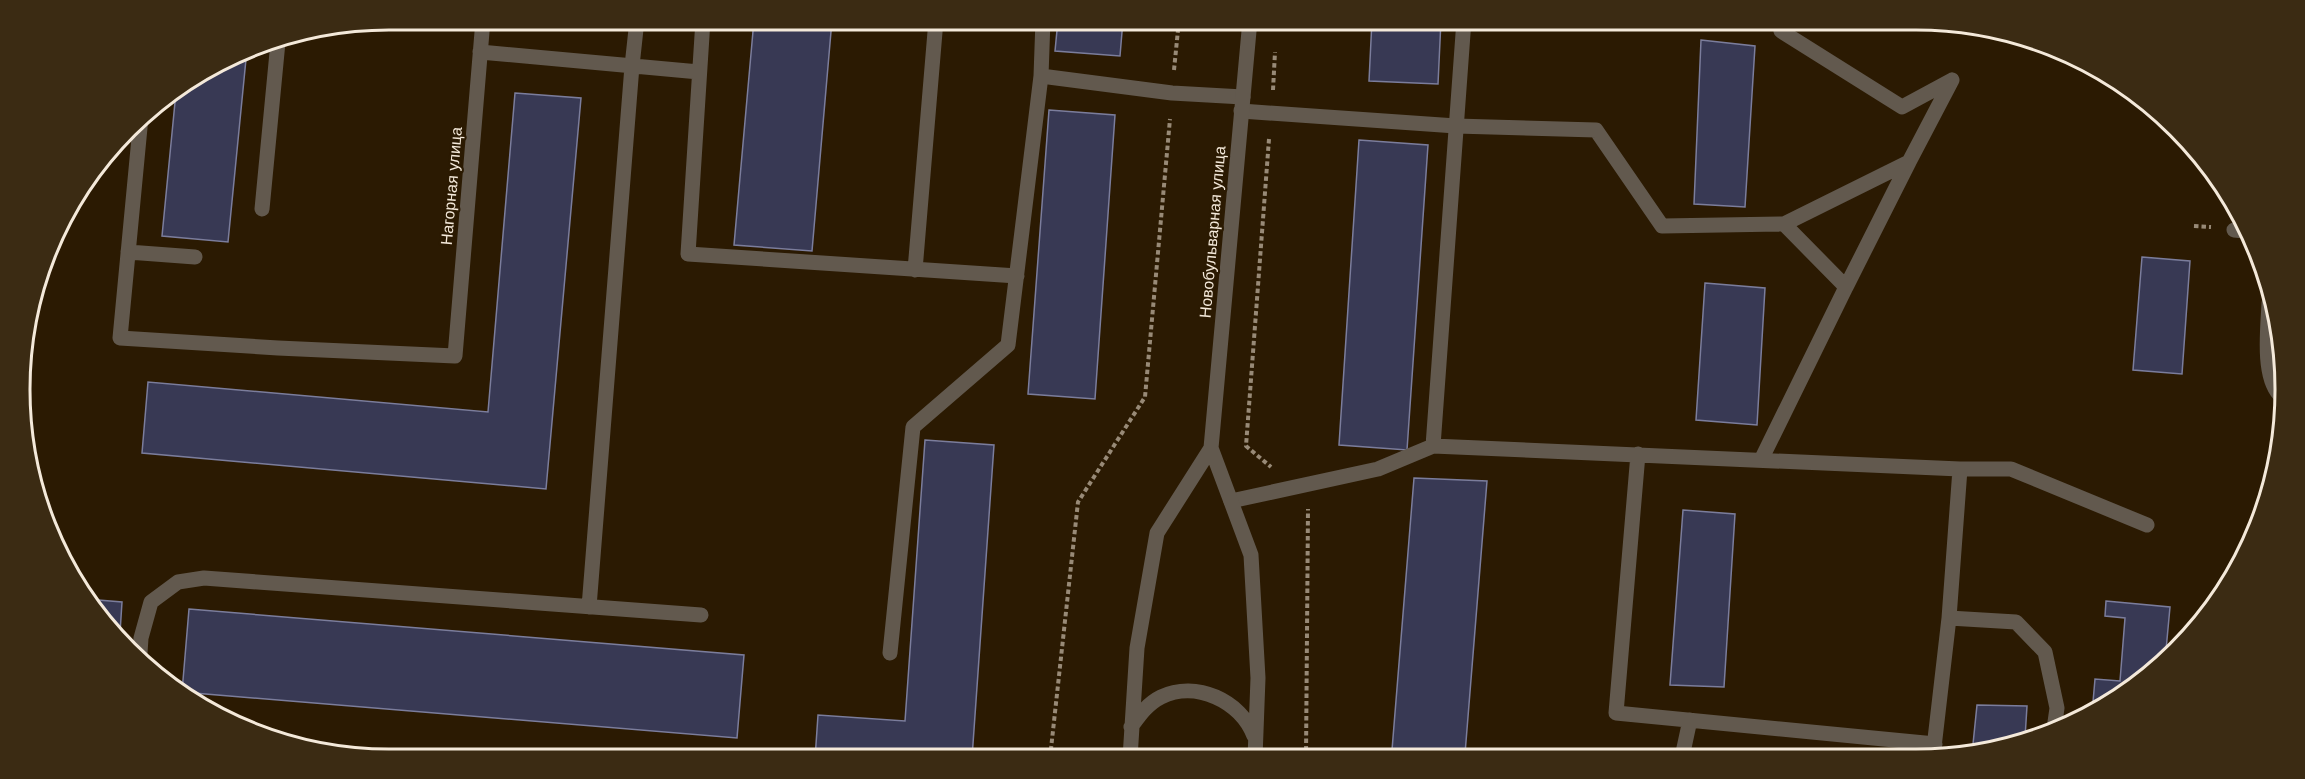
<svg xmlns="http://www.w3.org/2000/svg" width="2305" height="779" viewBox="0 0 2305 779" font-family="Arial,sans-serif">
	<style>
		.building { fill: #383954; stroke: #7b7d9c; stroke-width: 1.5 }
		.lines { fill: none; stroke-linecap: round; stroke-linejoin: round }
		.path { stroke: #988a77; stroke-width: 4; stroke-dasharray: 4.5 3; stroke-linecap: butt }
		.service { stroke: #62594e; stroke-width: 15 }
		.tertiary { stroke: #62594e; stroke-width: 15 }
		.labels { text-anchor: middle; stroke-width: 4.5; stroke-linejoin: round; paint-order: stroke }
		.street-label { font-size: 16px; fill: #f4e9da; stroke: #2b1a02 }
		.rim { fill: none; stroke: #f4e9da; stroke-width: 3 }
	</style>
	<rect width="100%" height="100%" fill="#2b1a02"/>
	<path class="building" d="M527,20h64l-1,8 -64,-5z
		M754,20h78l-20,231 -78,-6z
		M1058,20h65l-3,36 -65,-5z
		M1372,20h69l-3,64 -69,-3z
		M1701,40l54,6 -10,161 -51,-3z
		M247,49l-19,193 -66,-6 14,-144z
		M515,93l66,5 -35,391 -404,-36 6,-71 340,30z
		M1049,110l66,5 -20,284 -67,-5z
		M1359,140l69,5 -21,305 -68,-5z
		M2142,257l48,4 -8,113 -49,-4z
		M1705,283l60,5 -8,137 -61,-5z
		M925,440l69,5 -22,313 -157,1 3,-44 87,6z
		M1414,478l73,3 -22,273 -73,-4z
		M1683,510l52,4 -11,173 -54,-2z
		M86,599l36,3 -2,31z
		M2106,601l64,6 -5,54 -5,6 -54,36 -13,-1 2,-23 25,2 5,-63 -20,-2z
		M189,609l555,46 -7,83 -555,-46z
		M1977,705l50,1 -2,32 -53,16z
		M1392,750l73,4 69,3h-143z"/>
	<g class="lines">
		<path class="path" d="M1174,70l5,-50
			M1273,90l2,-38
			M1269,139l-23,307 25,21
			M2194,226l17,1
			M1050,758l28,-256 67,-105 25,-278
			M1306,758l2,-249"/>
		<path class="service" d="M703,20l-15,234 329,22
			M1781,31l121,76 50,-27
			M480,52l219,20
			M1041,76l2,-56
			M1241,111l215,15 140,4 66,96 122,-2
			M141,117l-21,221 158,10 177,8 28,-336
			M1909,162l-63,125 -62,-63 125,-62 43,-82
			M262,209l16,-167
			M2234,230l11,1
			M128,252l67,5
			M915,270l21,-250
			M2269,303c-1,24 -7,72 10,91
			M1433,446l31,-426
			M1638,454l-22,259 319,31
			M1761,460l85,-173
			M1231,501l147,-32 55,-23 527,23
			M589,607l43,-541 5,-46
			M1949,618l11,-149h51l136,56
			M140,653l1,-15 10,-36 27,-20 26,-4 497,37
			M890,653l23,-226 95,-82 33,-269 131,17 71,4
			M1933,756l16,-138 67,4 29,30 12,56 -3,21
			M1682,757l8,-37"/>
		<path class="tertiary" d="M1211,448l40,107 7,123 -3,80
			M1131,727c8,-11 16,-23 30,-30 35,-17 80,4 93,39
			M1130,758l7,-110 20,-115 54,-85 39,-428"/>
	</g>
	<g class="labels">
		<g class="street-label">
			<text transform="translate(451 186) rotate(-85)" y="6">Нагорная улица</text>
			<text transform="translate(1212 232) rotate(-85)" y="6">Новобульварная улица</text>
		</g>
	</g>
	<path d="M0 0H2305V779H0ZM389 30H1916A359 359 0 0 1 2275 389V390A359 359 0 0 1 1916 749H389A359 359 0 0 1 30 390V389A359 359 0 0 1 389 30Z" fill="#3b2b13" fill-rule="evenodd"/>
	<path class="rim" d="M389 30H1916A359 359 0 0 1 2275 389V390A359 359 0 0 1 1916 749H389A359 359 0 0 1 30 390V389A359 359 0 0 1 389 30Z"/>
</svg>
